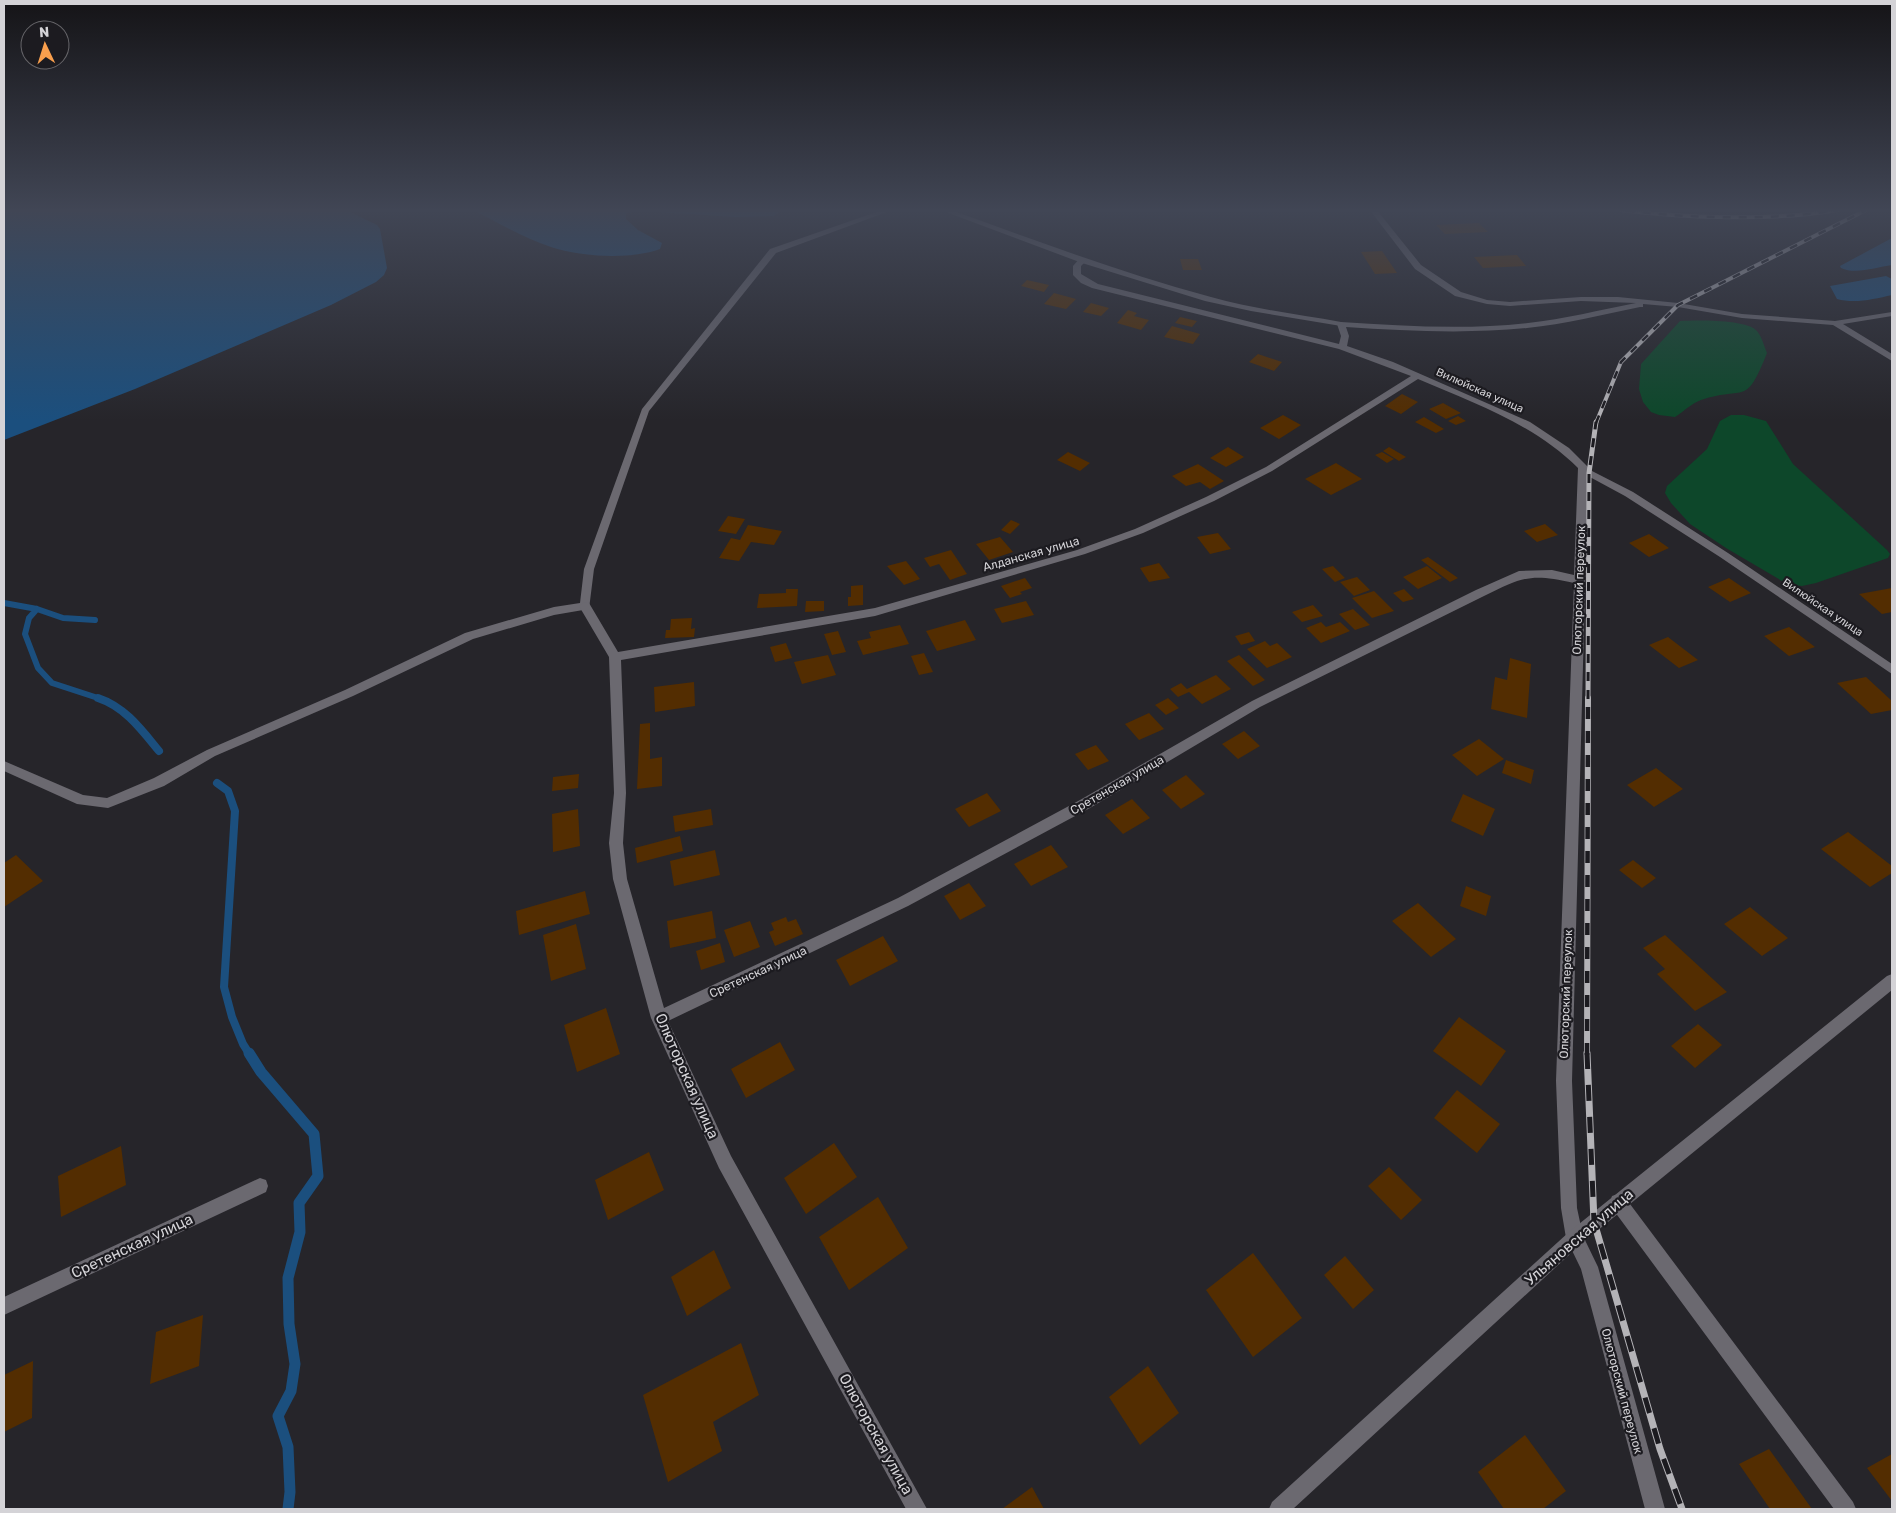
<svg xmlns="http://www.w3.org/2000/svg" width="1896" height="1513" viewBox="0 0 1896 1513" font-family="Rubik,sans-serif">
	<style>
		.green { fill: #0d472a }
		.water { fill: #1b4f7e }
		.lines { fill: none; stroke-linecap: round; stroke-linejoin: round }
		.stream-far2 { stroke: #1b4f7e; stroke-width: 6 }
		.stream-far1 { stroke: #1b4f7e; stroke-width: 8 }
		.stream { stroke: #1b4f7e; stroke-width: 11 }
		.building { fill: #532d01 }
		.service { fill: #6b6970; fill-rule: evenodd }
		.minor { fill: #6b6970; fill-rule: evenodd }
		.tertiary { fill: #6b6970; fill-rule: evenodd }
		.rail-far3-casing { stroke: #b4b3b7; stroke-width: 4 }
		.rail-far2-casing { stroke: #b4b3b7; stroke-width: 5 }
		.rail-far1-casing { stroke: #b4b3b7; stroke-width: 6 }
		.rail-casing { stroke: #b4b3b7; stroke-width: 7 }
		.rail-far3 { stroke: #1c1b20; stroke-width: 2.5; stroke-dasharray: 8; stroke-linecap: butt }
		.rail-far2 { stroke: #1c1b20; stroke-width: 3; stroke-dasharray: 9; stroke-linecap: butt }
		.rail-far1 { stroke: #1c1b20; stroke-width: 4.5; stroke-dasharray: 12; stroke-linecap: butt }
		.rail { stroke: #1c1b20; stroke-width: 5; stroke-dasharray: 16; stroke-linecap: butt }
		.labels { text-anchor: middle; stroke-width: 4.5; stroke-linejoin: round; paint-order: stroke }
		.far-street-label { font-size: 11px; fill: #d4d3d7; stroke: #1c1b20 }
		.street-label { font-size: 12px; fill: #d4d3d7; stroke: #1c1b20 }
		.near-street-label { font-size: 15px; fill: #d4d3d7; stroke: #1c1b20 }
	</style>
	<rect width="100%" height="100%" fill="#26252a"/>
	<path class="green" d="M1680,321c16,-1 67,-2 77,10 5,6 7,15 10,22 -22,55 -20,32 -66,47 -9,3 -18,12 -26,17l-16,-2 -8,-3 -8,-10 -4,-13 2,-25z
		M1731,415h13l22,6 27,43 94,86 3,4 -2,4 -72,25 -14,3 -15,-2 -61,-36 -36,-24 -19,-21 -6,-10 2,-7 40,-37 13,-28z"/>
	<path class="water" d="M4,209h340l33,16 3,4 7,39 -3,7 -8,7 -45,23 -196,84 -131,51z
		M471,209h312l-9,7 -38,1 -96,-6 -14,2v6l12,11 24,13 -2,6c-30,11 -79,8 -109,-2 -28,-9 -54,-25 -80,-38z
		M1892,238v27c-16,2 -36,10 -51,3l-1,-2z
		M1886,276l6,3v16c-18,4 -37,9 -55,4l-7,-13z"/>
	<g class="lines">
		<path class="stream-far2" d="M4,603l33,6 26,9 32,2
			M37,609l-8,9 -4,16 13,34 14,15 49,16"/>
		<path class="stream-far1" d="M98,698c27,9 43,31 61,53
			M217,783l11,8 7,20 -11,176 8,30 11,27 7,11"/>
		<path class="stream" d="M249,1053l12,19 53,62 4,42 -19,27 1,29 -12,46 1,46 6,40 -4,27 -13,25 10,31 2,45 -2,17"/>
	</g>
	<path class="building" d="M1479,223l9,9 -43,2 -9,-9z
		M1382,251l15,22 -22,1 -14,-22z
		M1517,255l9,11 -43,2 -9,-11z
		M1180,259h18l4,11h-19z
		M1027,280l22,5 -5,7 -23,-6z
		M1054,293l22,6 -10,10 -22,-5z
		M1091,303l18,5 -8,8 -18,-4z
		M1128,310l9,3 -3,3 15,4 -8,10 -24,-7z
		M1180,317l17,4 -5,6 -17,-4z
		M1172,326l28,8 -7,10 -29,-7z
		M1258,354l24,8 -8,9 -25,-9z
		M1402,394l16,8 -17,12 -16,-8z
		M1443,403l18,10 -15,6 -17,-10z
		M1283,415l18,10 -22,14 -19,-11z
		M1458,416l8,5 -10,4 -8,-4z
		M1424,417l20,12 -8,4 -21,-11z
		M1228,447l16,10 -18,10 -16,-9z
		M1389,447l17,10 -7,4 -16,-10z
		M1068,452l22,11 -10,8 -23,-11z
		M1382,452l12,7 -7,4 -12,-8z
		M1336,463l26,16 -31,16 -26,-16z
		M1198,464l26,17 -14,8 -10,-7 -14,4 -14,-10z
		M728,516l17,3 -9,15 -18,-3z
		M1011,520l9,4 -10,10 -9,-4z
		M1545,524l13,11 -21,7 -13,-11z
		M748,525l34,6 -8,14 -23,-3 -12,19 -20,-3 12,-20 9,2z
		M1218,533l13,16 -21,5 -13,-17z
		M1649,534l20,14 -20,9 -20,-14z
		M1000,537l13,15 -24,8 -13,-16z
		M951,550l16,24 -17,6 -11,-16 -9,3 -6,-9z
		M1428,557l30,21 -8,4 -29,-22z
		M906,561l14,18 -16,6 -17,-19z
		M1159,563l11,15 -21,4 -9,-14z
		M1333,566l12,12 -10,4 -13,-13z
		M1427,566l15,12 -24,11 -15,-12z
		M1357,577l13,13 -16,6 -14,-14z
		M1025,578l7,10 -12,4 2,2 -12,4 -9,-12z
		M1729,578l22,15 -21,9 -22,-15z
		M863,585v20l-15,1v-9h3v-11z
		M1892,588v24l-10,2 -23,-20z
		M786,589h12l-1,17 -40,2 2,-14 27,-1z
		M1404,589l10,10 -11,3 -10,-9z
		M1374,591l20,20 -22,7 -20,-20z
		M806,601h18v10l-19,1z
		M1026,601l8,14 -32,8 -8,-14z
		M1313,605l10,11 -21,6 -10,-10z
		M1353,609l17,16 -15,5 -16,-16z
		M692,618l-1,11 4,-1 -1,9 -29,1 1,-8h4l1,-11z
		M965,620l11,20 -39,11 -11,-20z
		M1321,622l5,5 14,-5 10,9 -29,12 -15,-15z
		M900,625l9,19 -46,11 -6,-14 14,-3 -2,-6z
		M1789,627l26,20 -26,9 -25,-20z
		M838,631l8,21 -14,3 -8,-21z
		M1249,632l6,9 -14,4 -6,-9z
		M1668,637l30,23 -19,8 -30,-23z
		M1265,641l5,5 7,-3 15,14 -25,11 -20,-19z
		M786,643l6,15 -17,4 -5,-15z
		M924,653l9,19 -14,3 -8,-19z
		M828,655l8,20 -34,9 -8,-22z
		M1239,655l26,25 -12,6 -26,-25z
		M1510,658l21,6 -4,54 -36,-9 4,-32 12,3z
		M1216,675l15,14 -29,15 -13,-12 -11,5 -8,-8 11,-6 6,6z
		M1866,677l26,24v9l-21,4 -34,-31z
		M694,682l1,24 -40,6 -1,-25z
		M1168,698l11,10 -13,7 -11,-10z
		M1149,713l15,16 -25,11 -14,-16z
		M650,723v36l12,-2v29l-25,3 3,-65z
		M1244,731l16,15 -22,13 -16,-15z
		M1479,739l25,20 -27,17 -25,-21z
		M1096,745l13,16 -21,9 -13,-16z
		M1506,760l28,10 -3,14 -29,-11z
		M1656,768l27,21 -29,18 -27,-22z
		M579,774l-1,14 -26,3 1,-14z
		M1186,775l19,19 -24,15 -19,-19z
		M987,793l14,18 -32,16 -14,-18z
		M1463,794l32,15 -12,27 -32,-15z
		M1132,799l18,19 -27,16 -18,-19z
		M578,809l2,37 -27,6 -1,-38z
		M711,809l2,16 -38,7 -2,-16z
		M1848,832l44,34v7l-22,14 -49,-38z
		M680,836l3,15 -46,12 -2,-15z
		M1051,845l17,22 -37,19 -17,-22z
		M715,850l5,25 -46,11 -4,-25z
		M16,855l27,26 -39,26v-44z
		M1633,860l23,18 -14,10 -23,-18z
		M969,883l17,23 -26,14 -16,-24z
		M1466,886l25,10 -5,20 -26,-10z
		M585,891l5,23 -71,21 -3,-24z
		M1418,903l38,36 -25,18 -39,-36z
		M1750,907l38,31 -26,18 -38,-32z
		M712,911l4,27 -46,10 -3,-27z
		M786,917l2,5 8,-3 7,15 -28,12 -6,-14 5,-2 -3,-7z
		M750,921l10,26 -26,10 -10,-27z
		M576,924l10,45 -35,12 -8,-46z
		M1665,935l62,57 -32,19 -38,-37 8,-5 -22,-21z
		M883,936l15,25 -48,25 -14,-26z
		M720,943l5,19 -24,8 -5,-19z
		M606,1008l14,46 -43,18 -13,-47z
		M1459,1017l47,34 -25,35 -48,-35z
		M1698,1024l24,21 -27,23 -24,-22z
		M780,1042l15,28 -49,28 -15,-29z
		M1457,1090l43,34 -23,29 -43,-35z
		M834,1143l23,34 -51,37 -22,-36z
		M121,1146l5,39 -65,32 -3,-41z
		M649,1152l15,38 -56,30 -13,-40z
		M1389,1167l33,33 -21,20 -33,-34z
		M878,1197l30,51 -59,42 -30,-53z
		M714,1250l17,38 -44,28 -16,-39z
		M1253,1253l49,65 -49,39 -47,-67z
		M1345,1256l29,34 -21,19 -29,-34z
		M203,1315l-4,51 -49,18 6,-52z
		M741,1343l18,52 -46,27 9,29 -54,31 -25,-87z
		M33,1361l-1,57 -28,14v-57z
		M1148,1366l31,47 -39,32 -31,-48z
		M1525,1435l41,56 -23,18h-39l-26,-37z
		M1769,1449l43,60h-42l-31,-45z
		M1892,1454v47l-25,-33z
		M1032,1487l12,22h-42z"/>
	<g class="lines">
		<path class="service" d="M885,209h10l-119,44 -127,158 -55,158 -5,40 -35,6 -81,24 -120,57 -138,60 -51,30 -56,22 -31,-4 -73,-33v-10l79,34 24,3 47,-20 53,-28 138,-60 120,-57 89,-26 26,-4 4,-34 58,-160 128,-160z
			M938,209h10c87,31 173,64 263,88 42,12 86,17 130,25l4,2 -4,2 -90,-15 -46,-10 -123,-38z
			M1618,1194l6,2 229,306 3,7h-22l-222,-301 -2,-6 2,-6z"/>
		<path class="minor" d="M1369,209h7l45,56 40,27 26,8 23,2 71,-5h37l60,6 64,11 93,7 57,-9v4l-49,8 49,30v7l-59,-36 -91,-7 -64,-11 -35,-3v3h-3c-38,8 -75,17 -113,21 -60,6 -121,3 -181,-1l3,9 -2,10 46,16 137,60 39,26 23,23 41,21 95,61 164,111v10l-172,-117 -95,-61 -37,-20 -16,605 5,127 6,28 15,31 67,242h-20l-64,-240 -15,-31 -5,-30 -5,-127 18,-498c-44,-10 -51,-6 -90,13l-224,111 -170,101 -182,98 -240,115 63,135 196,353h-21l-187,-341 -68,-150 -38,-139 -4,-36 5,-50 -5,-136 -30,-51 6,-4 4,1 29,49 257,-44 202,-58 58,-21 71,-32 60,-30 145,-91 -72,-27 -247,-61 -11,-5 -8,-8v-9l7,-8 7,2 -6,6v8l17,10 241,60 2,-8 -4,-12 4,-2c62,4 125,8 187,1 36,-4 72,-13 108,-20l-55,-2 -71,5 -23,-2 -32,-8 -40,-27zM1418,379c56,24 116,45 160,89l-4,107 -22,-5 -33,1 -43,19 -224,111 -172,99 -182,98 -234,110 -37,-129 -4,-36 3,-50 -5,-133 254,-44 210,-62 58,-21 71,-32 58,-30z
			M260,1178l6,2 2,6 -2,6 -262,123v-18z"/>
		<path class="tertiary" d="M1892,974v16l-311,254 -288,265h-24l3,-7 297,-270 318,-256z"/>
		<g class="rail-far3-casing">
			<path id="rail-far3" d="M1611,209c71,9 162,13 232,0
				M1596,423l25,-61 57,-57 190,-96"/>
		</g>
		<g class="rail-far2-casing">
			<path id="rail-far2" d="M1588,699l1,-226 7,-51"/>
		</g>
		<g class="rail-far1-casing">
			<path id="rail-far1" d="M1587,1055l1,-357"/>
		</g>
		<g class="rail-casing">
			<path id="rail" d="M1587,1053l7,169 66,227 22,60"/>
		</g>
		<use href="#rail-far3" class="rail-far3"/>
		<use href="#rail-far2" class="rail-far2"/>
		<use href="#rail-far1" class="rail-far1"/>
		<use href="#rail" class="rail"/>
	</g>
	<linearGradient id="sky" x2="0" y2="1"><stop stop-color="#151417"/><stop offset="0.5" stop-color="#414655"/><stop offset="1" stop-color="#414655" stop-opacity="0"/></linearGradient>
	<rect width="1896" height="421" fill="url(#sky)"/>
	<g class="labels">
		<g class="far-street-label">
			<text transform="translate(1480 390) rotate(24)" y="4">Вилюйская улица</text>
			<text transform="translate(1823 607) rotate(34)" y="4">Вилюйская улица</text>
		</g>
		<g class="street-label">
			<text transform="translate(1031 554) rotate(-16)" y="4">Алданская улица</text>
			<text transform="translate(1579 590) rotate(-88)" y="4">Олюторский переулок</text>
			<text transform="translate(1117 785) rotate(-30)" y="4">Сретенская улица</text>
			<text transform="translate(758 972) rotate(-25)" y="4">Сретенская улица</text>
			<text transform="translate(1566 994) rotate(-88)" y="4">Олюторский переулок</text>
			<text transform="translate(1622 1391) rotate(75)" y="4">Олюторский переулок</text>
		</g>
		<g class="near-street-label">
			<text transform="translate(687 1076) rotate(66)" y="5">Олюторская улица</text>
			<text transform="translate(1579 1237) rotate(-41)" y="5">Ульяновская улица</text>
			<text transform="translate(132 1246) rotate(-25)" y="5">Сретенская улица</text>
			<text transform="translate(876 1434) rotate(61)" y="5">Олюторская улица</text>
		</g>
	</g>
	<rect width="1896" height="1513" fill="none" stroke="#d4d3d7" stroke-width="10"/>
	<g transform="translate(45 45) rotate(356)"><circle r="24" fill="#1c1b20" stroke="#666569"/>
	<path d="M0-4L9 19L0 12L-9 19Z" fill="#f99f4d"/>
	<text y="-8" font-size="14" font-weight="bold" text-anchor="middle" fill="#d4d3d7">N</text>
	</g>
</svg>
